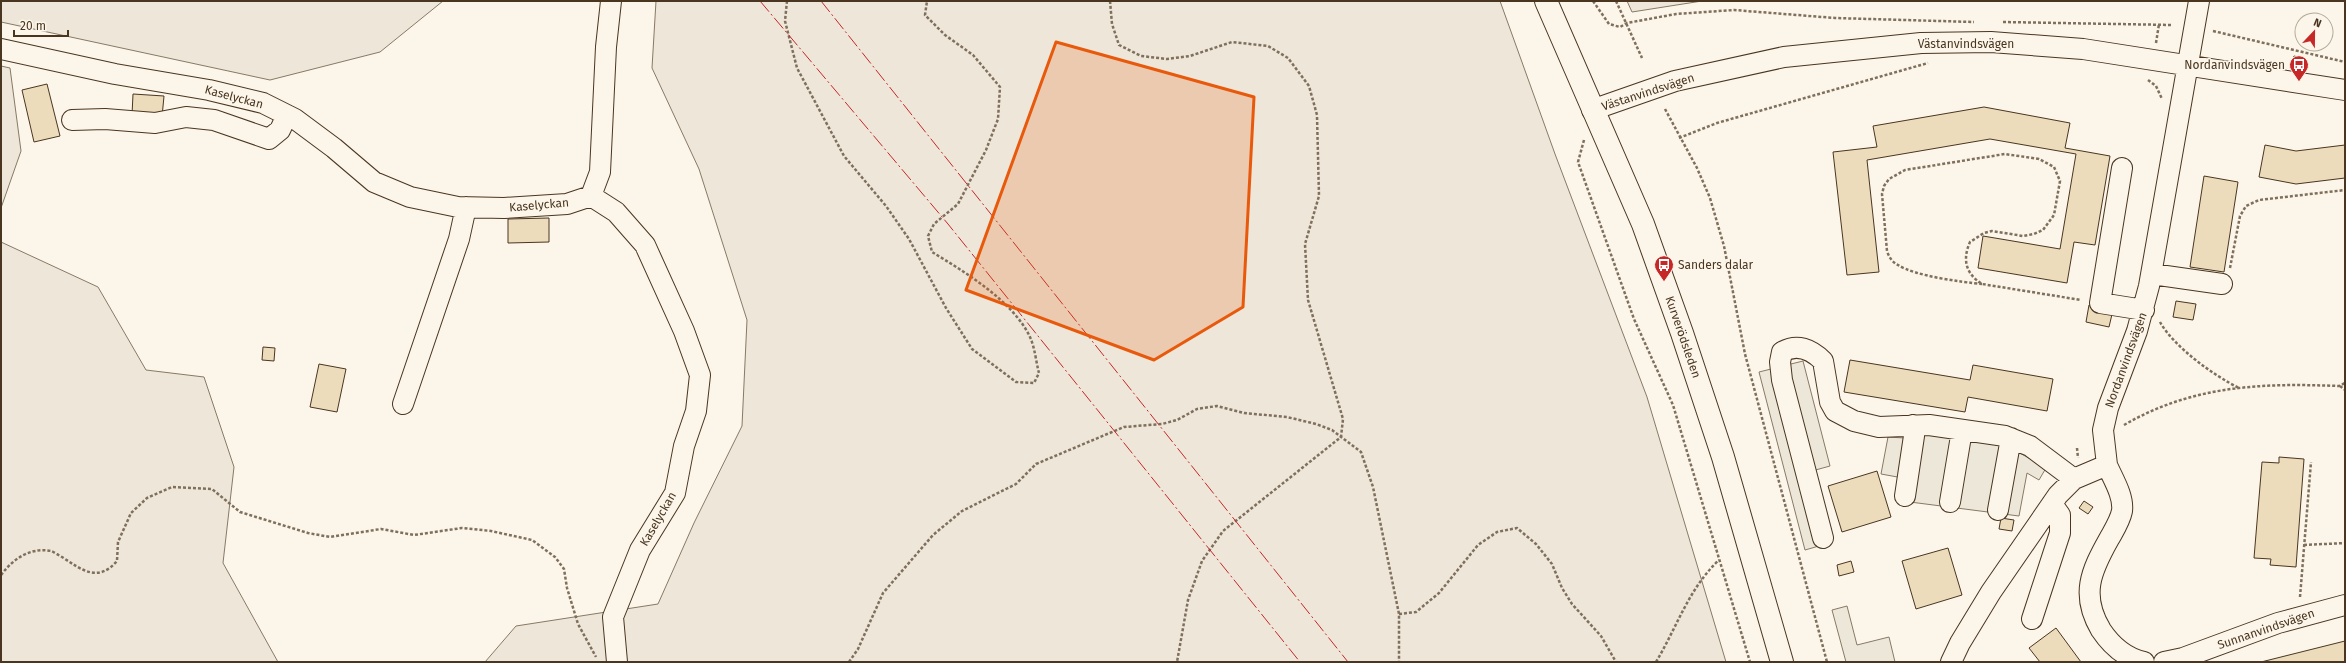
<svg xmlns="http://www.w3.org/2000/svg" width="2346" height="663" viewBox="0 0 2346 663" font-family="'Fira Sans',sans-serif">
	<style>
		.green { fill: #ede6d9; stroke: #887966 }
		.parking { fill: #ede7d9; stroke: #887966 }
		.building { fill: #ecdcbc; stroke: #4a3520 }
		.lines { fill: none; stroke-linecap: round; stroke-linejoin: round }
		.minor-casing { stroke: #4a3520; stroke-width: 22 }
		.major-casing { stroke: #4a3520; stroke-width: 24 }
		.path { stroke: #7f6f5c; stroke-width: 2.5; stroke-dasharray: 3 2; stroke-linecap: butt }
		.minor { stroke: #fbf6e9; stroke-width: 20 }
		.major { stroke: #fbf6e9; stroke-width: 22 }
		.power { stroke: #c62828; stroke-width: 1; stroke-dasharray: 14 3 2 3; stroke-linecap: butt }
		.marked { fill: #e8590c; fill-opacity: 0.2; stroke: #e8590c; stroke-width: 3; stroke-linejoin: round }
		.labels { text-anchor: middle; stroke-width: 3; stroke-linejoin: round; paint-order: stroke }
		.street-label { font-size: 12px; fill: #4a3520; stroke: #fbf6e9 }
		.poi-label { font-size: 12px; fill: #4a3520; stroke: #fbf6e9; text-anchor: end }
	</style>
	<rect width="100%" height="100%" fill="#fbf6e9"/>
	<path class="green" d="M1,1h442l-63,51 -110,28 -269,-58z
		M656,1h844l55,153 92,243 79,265h-1241l31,-36 142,-22 36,-81 48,-97 5,-106 -48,-151 -47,-101z
		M1627,1h75l-70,11z
		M1,66l9,2 11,83 -20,57z
		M1,242l97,45 48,83 58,7 30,90 -11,96 55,99h-277z"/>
	<path class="parking" d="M1803,361l27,105 -29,8 18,72 -14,4 -46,-178z
		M1923,430l76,11 47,27 -7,12 -12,-7 -8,43 -109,-14 4,-22 -33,-6 7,-37 33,2z
		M1847,606l10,39 32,-8 6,25h-49l-14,-52z"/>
	<path class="building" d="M2294,56l8,2 -1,3 -8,-1z
		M47,84l13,52 -26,6 -12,-52z
		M133,94l31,2 -2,21 -30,-2z
		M1984,107l86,16 -5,25 45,8 -15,89 -21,-3 -7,41 -89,-15 5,-32 77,13 16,-95 -86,-15 -123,21 12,112 -32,3 -14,-123 44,-5 -4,-21z
		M2265,145l31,6 49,-6v33l-49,6 -37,-7z
		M2204,176l34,6 -14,90 -34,-5z
		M549,218v24l-41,1v-24z
		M2176,301l20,3 -3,16 -20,-3z
		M2089,305l24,5 -4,17 -23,-5z
		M263,347l12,1 -1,13 -12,-1z
		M1850,360l120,20 3,-15 80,14 -6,32 -79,-14 -3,15 -121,-20z
		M319,364l27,5 -9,43 -27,-5z
		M2279,457l25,2 -8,108 -26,-2 1,-6 -17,-1 8,-96 17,1z
		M1877,471l14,46 -49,15 -14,-46z
		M2084,501l9,6 -5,7 -9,-6z
		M2001,518l13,2 -2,11 -13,-2z
		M1948,548l14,47 -46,14 -14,-48z
		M1851,561l3,11 -15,4 -2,-11z
		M2056,628l25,34h-41l-11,-14z
		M2345,641v21h-84z"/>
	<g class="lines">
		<g class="minor-casing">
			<path id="minor" d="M1,49l114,25 94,16 54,13 32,16 39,29 40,34 36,15 48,10 46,1 63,-4 24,-8
				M1592,110l83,-29 109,-24 137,-14 70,-1 92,7 262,41
				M72,120l33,-1 50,4 31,-6 28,3 55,19 11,-9 7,-15
				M2122,168l-22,135 44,7
				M591,196l25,16 29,33 39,86 16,44 -4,36 -12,35 -9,47 -35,57 -27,67 4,45
				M591,196l9,-24 6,-125 5,-46
				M2152,274l70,10
				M403,404l56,-165 7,-32
				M2107,465c6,14 17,31 15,46 -2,10 -8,19 -13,28 -18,32 -29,56 -8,91 10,15 25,28 43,32
				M1905,496l9,-60 -1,-11
				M1950,502l12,-72
				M1998,510l13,-72
				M1823,538l-41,-158 -2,-18 2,-10c15,-9 29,-3 41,9l7,41 5,9 19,10 25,6 50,-2 76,11 25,10 44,33
				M2032,619l28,-86v-18l-8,-11
				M1951,662l9,-19 31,-51 67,-97 16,-16 33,-14 -4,-35 5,-22 29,-77 12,-45 50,-285
				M2164,662l19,-4 95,-35 67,-18"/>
		</g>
		<g class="major-casing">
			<path id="major" d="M1546,1l97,223 39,109 41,124 59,205"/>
		</g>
		<path class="path" d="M787,1l-2,20 12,47 47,88 42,50 23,33 37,69 26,41 44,33 18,1 5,-10c-3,-11 -4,-25 -9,-36 -17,-36 -65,-65 -98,-85l-4,-16 6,-12 24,-20 28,-54 12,-31 2,-32 -27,-32 -28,-20 -20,-20 2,-14
			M1110,1l2,23 7,21 22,11 26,3 23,-3 42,-14 36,4 20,12 21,28 8,29 2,81 -14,48 3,56 35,119 -2,18 -118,94 -21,30 -14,39 -11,62
			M1593,1l16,23 11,3 7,-4 49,-9 58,-4 101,8 139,4
			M1616,1l26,57
			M2003,22l170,3
			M2213,31l132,31
			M2156,43l3,-19
			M2148,80l8,6 6,13
			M1665,109l32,59 13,30 14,48 21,108 82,308
			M1679,138l38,-15 211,-60
			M1584,140l-6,22 56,157 39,86 77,257
			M2230,268l10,-52 6,-10 13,-6 86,-10
			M1982,284c-21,-2 -67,-8 -84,-19 -6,-3 -9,-8 -11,-14l-5,-57 2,-8 5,-7 16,-9 100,-16 34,5 15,8 6,14 -6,34 -11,15 -9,4 -11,2 -31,-5 -8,2 -14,9c-8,18 -4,32 12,42l99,16
			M2160,322c14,25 53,53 79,66
			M2340,386l5,4
			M2124,425c69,-40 138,-42 215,-39l6,-3
			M2077,448l1,10
			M2304,545l41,-2
			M1,575c12,-16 29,-28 50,-24 3,1 7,4 11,6 20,13 36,26 55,4l1,-19 13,-29 16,-15 25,-11 40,2 28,23 68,21 22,4 51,-8 33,6 48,-7 29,3 41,9 23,17 9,12 3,19 11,36 18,33
			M2300,597l11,-135
			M1399,614l17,-2 23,-19 39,-48 19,-13 20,-4 19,16 16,20 10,24 10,16 29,32 15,26
			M849,662l9,-13 25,-56 50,-58 29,-24 54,-27 20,-20 88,-37 38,-3 15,-4 20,-11 20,-3 27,7 43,4 29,7 16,6 29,22 12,35 26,127v48
			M1656,662c21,-35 33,-74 63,-102"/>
		<use href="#minor" class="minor"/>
		<use href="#major" class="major"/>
		<path class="power" d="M760,1l188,223 352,438
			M821,1l527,661"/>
	</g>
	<path class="marked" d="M1056,42l198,55 -11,210 -89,53 -188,-70z"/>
	<defs>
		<g id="bus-pin" transform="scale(1)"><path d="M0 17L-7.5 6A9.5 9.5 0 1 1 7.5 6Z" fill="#c62828" stroke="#fbf6e9"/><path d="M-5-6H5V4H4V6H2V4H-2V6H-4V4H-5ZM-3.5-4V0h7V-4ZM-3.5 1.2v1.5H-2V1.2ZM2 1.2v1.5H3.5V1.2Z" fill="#fff"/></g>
	</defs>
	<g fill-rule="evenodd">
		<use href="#bus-pin" x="2299" y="65"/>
		<use href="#bus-pin" x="1664" y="265"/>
	</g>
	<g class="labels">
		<g class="street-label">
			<text x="1966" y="48">Västanvindsvägen</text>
			<text transform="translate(1648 92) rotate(-18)" y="4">Västanvindsvägen</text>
			<text transform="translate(234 97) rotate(15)" y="4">Kaselyckan</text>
			<text transform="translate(539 205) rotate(-5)" y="4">Kaselyckan</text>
			<text transform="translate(1683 337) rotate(71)" y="4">Kurverödsleden</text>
			<text transform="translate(2126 360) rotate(-70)" y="4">Nordanvindsvägen</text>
			<text transform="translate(658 519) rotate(-60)" y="4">Kaselyckan</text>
			<text transform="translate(2266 629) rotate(-19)" y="4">Sunnanvindsvägen</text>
		</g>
		<g class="poi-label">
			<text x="2285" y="69">Nordanvindsvägen</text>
			<text x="1678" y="269" text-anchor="start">Sanders dalar</text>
		</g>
	</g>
	<rect width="2346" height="663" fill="none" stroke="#4a3520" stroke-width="4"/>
	<g transform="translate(2314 32) rotate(22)"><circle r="19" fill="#fbf6e9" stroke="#b4a999"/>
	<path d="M0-3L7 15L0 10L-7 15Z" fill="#c62828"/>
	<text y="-6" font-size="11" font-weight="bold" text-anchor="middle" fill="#4a3520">N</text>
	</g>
	<path d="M14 30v6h54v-6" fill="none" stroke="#4a3520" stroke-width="2"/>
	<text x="20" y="30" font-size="12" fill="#4a3520" stroke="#fbf6e9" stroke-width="3" paint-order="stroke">20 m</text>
</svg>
